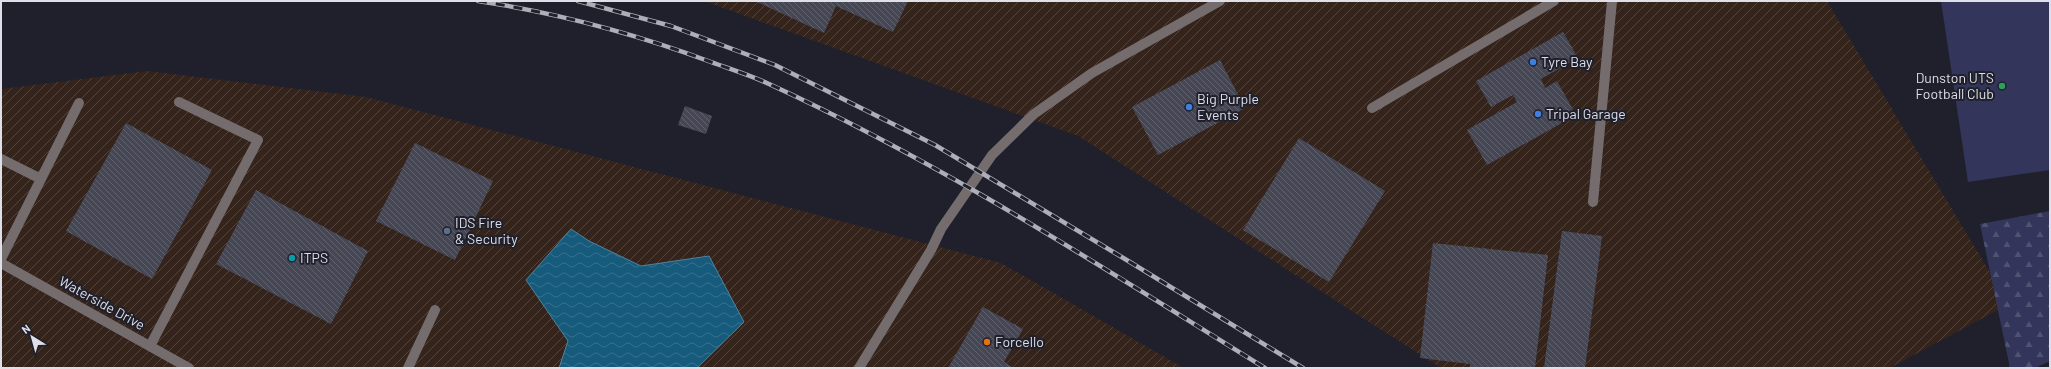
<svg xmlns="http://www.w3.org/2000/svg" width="2051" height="369" viewBox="0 0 2051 369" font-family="Barlow,sans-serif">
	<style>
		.industrial { fill: url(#industrial-furrows) }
		.forest { fill: url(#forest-firs) }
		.green { fill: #33355a }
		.water { fill: url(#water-waves); stroke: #52829c }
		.building { fill: url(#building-back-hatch) }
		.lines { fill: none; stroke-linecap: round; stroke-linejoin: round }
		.minor { stroke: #746c6d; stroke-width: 10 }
		.rail-casing { stroke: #adaeb7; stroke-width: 4.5 }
		.rail { stroke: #1f202c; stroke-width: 3; stroke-dasharray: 9; stroke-linecap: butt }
		.shop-dot { fill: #3f7fe0; stroke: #1f202c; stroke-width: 1.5 }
		.leisure-dot { fill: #2e9e5b; stroke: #1f202c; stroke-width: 1.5 }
		.service-dot { fill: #5c6f8a; stroke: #1f202c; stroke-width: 1.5 }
		.culture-dot { fill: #0f9aa8; stroke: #1f202c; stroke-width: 1.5 }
		.food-dot { fill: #e8710a; stroke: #1f202c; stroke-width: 1.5 }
		.labels { text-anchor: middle; stroke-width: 4; stroke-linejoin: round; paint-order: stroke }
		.poi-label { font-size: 14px; fill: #dedfe7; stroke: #1f202c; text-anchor: start }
		.street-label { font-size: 14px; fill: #dedfe7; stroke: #1f202c }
	</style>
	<defs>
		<pattern id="industrial-furrows" width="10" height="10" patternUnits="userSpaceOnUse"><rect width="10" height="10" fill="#35241c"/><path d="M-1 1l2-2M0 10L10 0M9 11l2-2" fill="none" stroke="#52433d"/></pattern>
		<pattern id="forest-firs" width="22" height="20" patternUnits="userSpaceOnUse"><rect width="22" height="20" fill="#33355a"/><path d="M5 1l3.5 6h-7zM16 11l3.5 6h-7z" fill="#505272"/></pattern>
		<pattern id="water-waves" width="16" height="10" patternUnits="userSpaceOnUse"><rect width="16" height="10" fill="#165a7c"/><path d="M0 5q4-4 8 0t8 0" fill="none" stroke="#37718f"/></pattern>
		<pattern id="building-back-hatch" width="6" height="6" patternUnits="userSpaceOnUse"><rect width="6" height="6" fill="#464755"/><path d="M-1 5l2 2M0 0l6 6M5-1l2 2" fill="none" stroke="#60616d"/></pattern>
	</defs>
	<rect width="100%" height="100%" fill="#1f202c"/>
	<path class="industrial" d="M704,1h1123l182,303 -119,64h-449l-363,-232z
		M147,71l219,26 635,166 183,105h-1183v-279z"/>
	<path class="forest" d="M2050,211v150l-15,7h-25l-30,-144z"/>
	<path class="green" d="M1941,1h109v169l-82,12z"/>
	<path class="water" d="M571,229l18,12 52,25 68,-10 35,66 -47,46h-138l9,-27 -42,-61z"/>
	<path class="building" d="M755,1h153l-15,31 -57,-26 -12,27z
		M1563,32l15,26 -37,21 4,9 12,-7 19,34 -89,50 -20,-35 50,-28 -4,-7 -22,12 -15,-26z
		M1220,60l25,48 -87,47 -26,-48z
		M685,106l27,10 -6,18 -28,-9z
		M126,123l86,47 -60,109 -86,-48z
		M1299,138l86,53 -56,91 -86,-52z
		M415,143l78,38 -38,79 -79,-39z
		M256,190l112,61 -37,73 -115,-60z
		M1562,231l40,5 -17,132h-41z
		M1433,243l115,12 -13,113h-65v-4l-50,-6z
		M983,307l40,22 -19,33 10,6h-66z"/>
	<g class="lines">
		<path class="minor" d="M1372,108l182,-107
			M1,159l40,20
			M1593,202l19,-201
			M1,259l78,-156
			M1,263l188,105
			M150,346l108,-206 -79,-38
			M408,368l27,-58
			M859,368l72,-118 10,-21 51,-74 42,-41 58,-41 128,-72"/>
		<g class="rail-casing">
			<path id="rail" d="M478,1c79,12 158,33 233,61 19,7 39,13 58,22 173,79 334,184 496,284
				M578,1l93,25 104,39 160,80 190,114 178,109"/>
		</g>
		<use href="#rail" class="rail"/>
	</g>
	<g class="shop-dot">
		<circle cx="1533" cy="62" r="4"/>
		<circle cx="1189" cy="107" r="4"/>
		<circle cx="1538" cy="114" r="4"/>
	</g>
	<circle class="leisure-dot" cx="2002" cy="86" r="4"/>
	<circle class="service-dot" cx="447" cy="231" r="4"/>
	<circle class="culture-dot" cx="292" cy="258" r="4"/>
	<circle class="food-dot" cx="987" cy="342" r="4"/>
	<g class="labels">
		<g class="poi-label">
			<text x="1541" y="67">Tyre Bay</text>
			<text x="1994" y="83" text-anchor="end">Dunston UTS<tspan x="1994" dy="16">Football Club</tspan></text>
			<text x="1197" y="104">Big Purple<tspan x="1197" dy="16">Events</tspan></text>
			<text x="1546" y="119">Tripal Garage</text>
			<text x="455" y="228">IDS Fire<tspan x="455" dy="16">&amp; Security</tspan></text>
			<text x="300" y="263">ITPS</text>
			<text x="995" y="347">Forcello</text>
		</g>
		<g class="street-label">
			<text transform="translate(102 303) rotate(29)" y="5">Waterside Drive</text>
		</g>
	</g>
	<rect width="2051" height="369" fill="none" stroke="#dedfe7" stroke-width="4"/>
	<g transform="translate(32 337) rotate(323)" stroke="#1f202c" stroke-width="3" paint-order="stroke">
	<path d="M0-3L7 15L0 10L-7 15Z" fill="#dedfe7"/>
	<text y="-6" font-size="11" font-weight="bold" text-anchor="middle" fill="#dedfe7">N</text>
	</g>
</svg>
